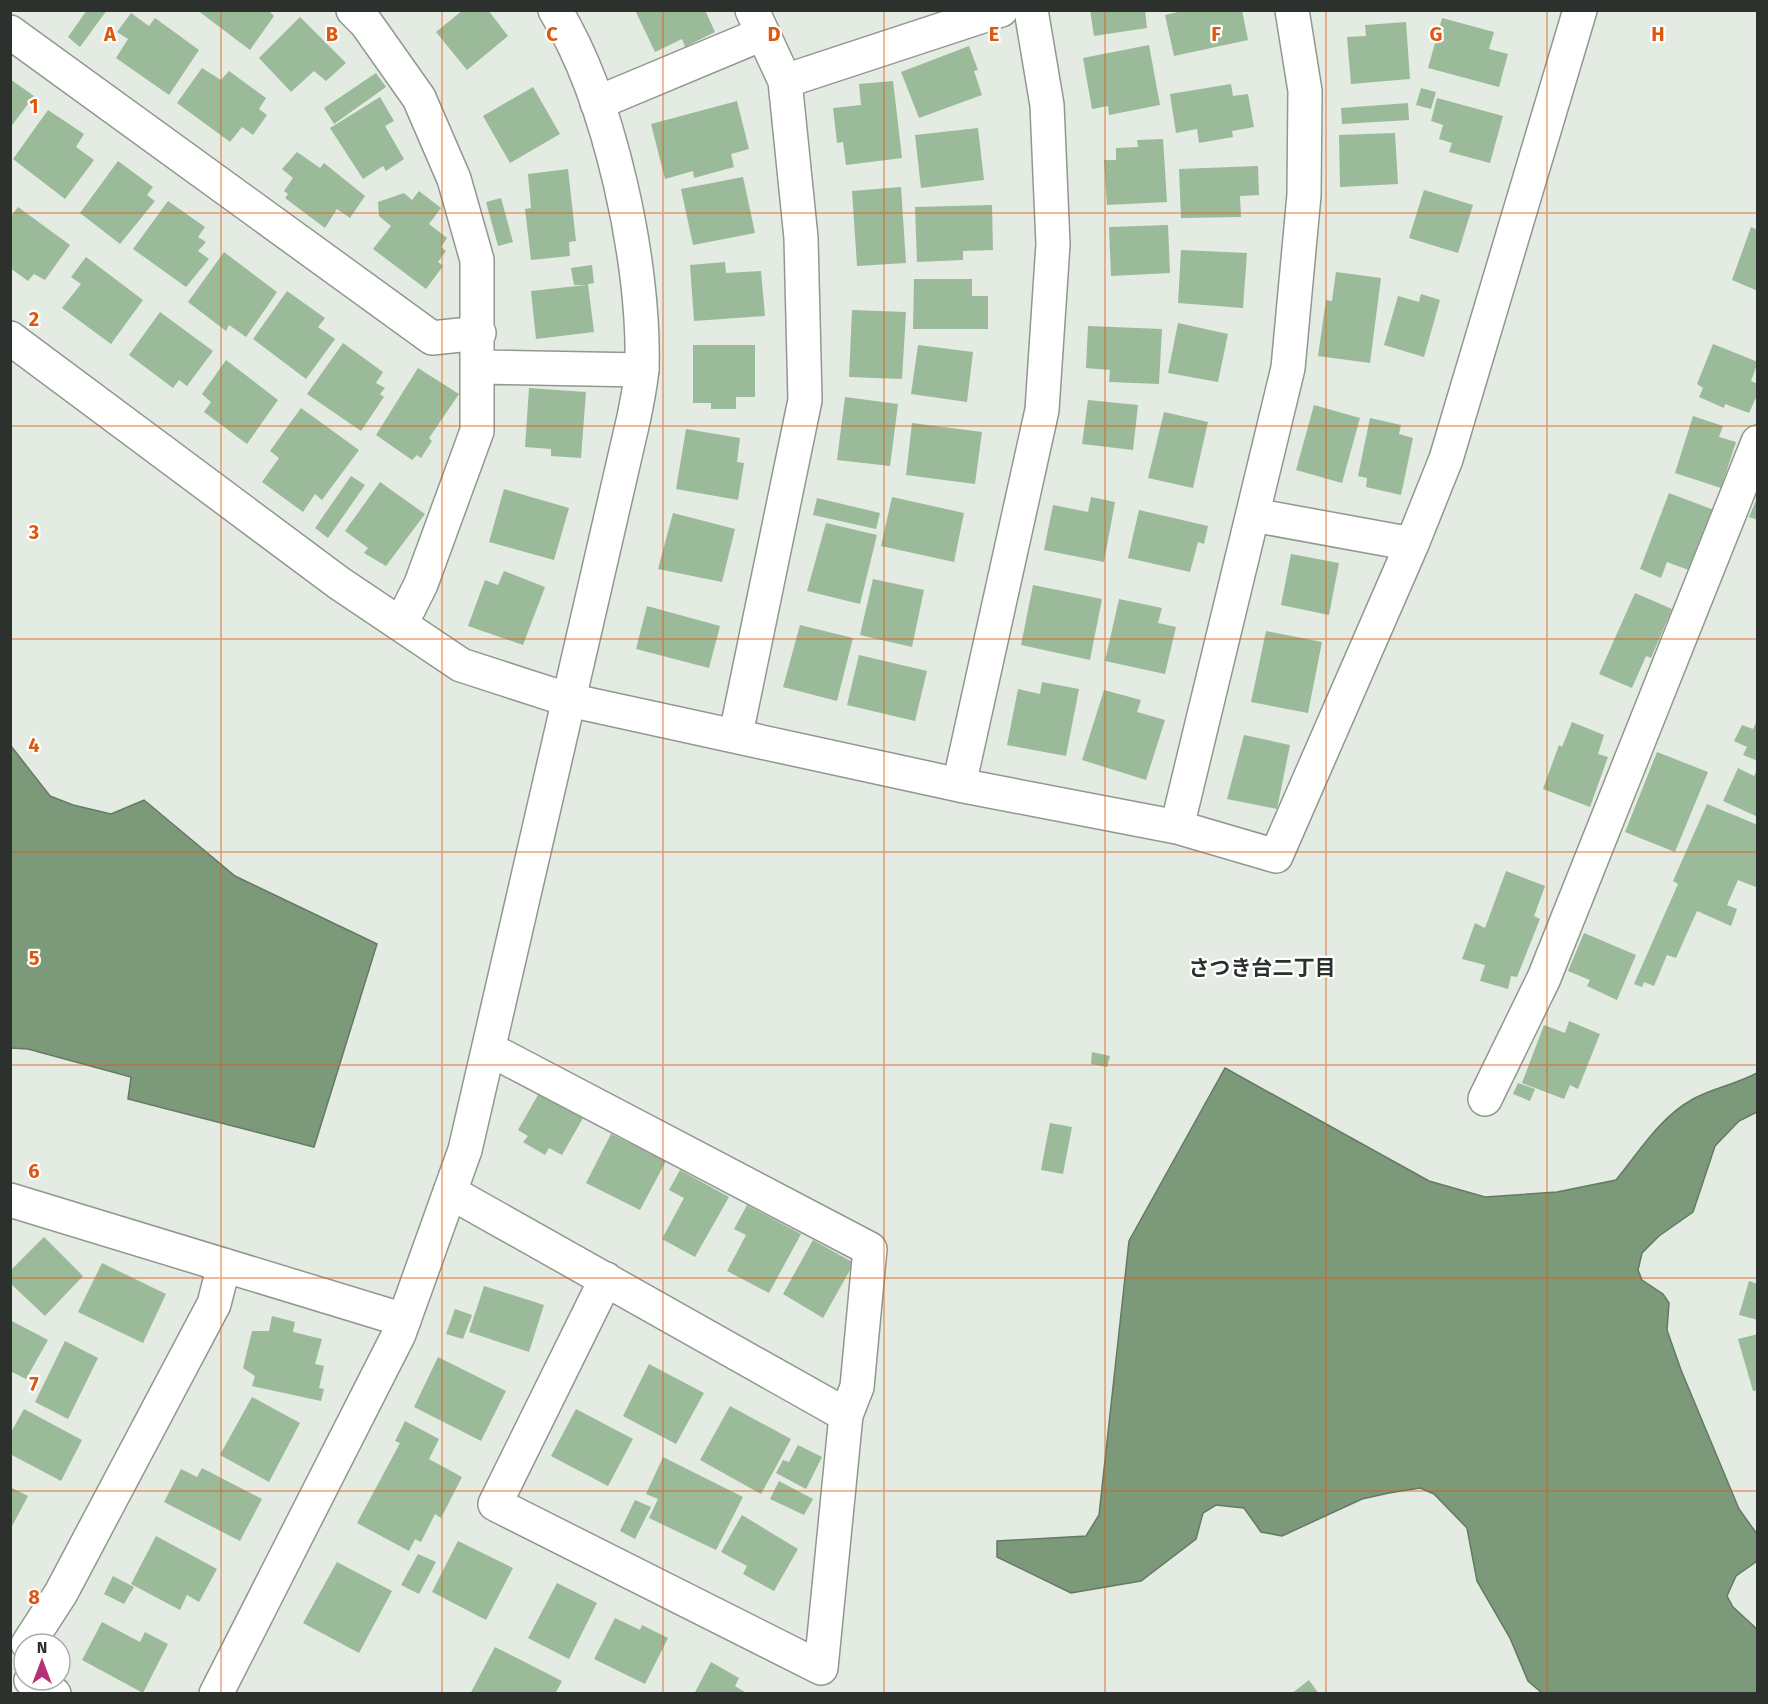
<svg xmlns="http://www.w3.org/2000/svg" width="1768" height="1704" viewBox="0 0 1768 1704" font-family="'Fira Sans','Noto Sans JP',sans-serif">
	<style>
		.water { fill: #7c9a7a; stroke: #647a63; stroke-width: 1.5 }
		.building { fill: #9bba99 }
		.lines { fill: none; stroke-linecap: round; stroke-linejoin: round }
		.street-casing { stroke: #90988f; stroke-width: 36 }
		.secondary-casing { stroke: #90988f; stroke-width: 36 }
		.street { stroke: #fff; stroke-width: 33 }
		.secondary { stroke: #fff; stroke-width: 33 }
		.grid { fill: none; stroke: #df570e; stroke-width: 1.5; stroke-opacity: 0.55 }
		.labels { text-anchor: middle; stroke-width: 4.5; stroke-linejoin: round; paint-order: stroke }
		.neighbourhood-label { font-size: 21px; font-weight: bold; fill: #2d312d; stroke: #fff }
		.grid-label { font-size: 20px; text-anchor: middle; font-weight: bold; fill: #df570e; stroke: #fff; stroke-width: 4.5; stroke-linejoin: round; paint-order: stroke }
	</style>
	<rect width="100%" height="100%" fill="#e3ebe2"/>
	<path class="water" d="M11,746l39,50 23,9 38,9 33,-14 91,76 142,68 -63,203 -186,-48 3,-22 -103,-28 -17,-1z
		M1225,1068l204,113 56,16 72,-5 59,-12c24,-29 43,-62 77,-81 20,-11 44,-15 64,-26v39l-18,9 -24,25 -22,66 -34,24 -17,17 -4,17 4,10 21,14 6,9 -2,27 14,40 58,139 18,25v27l-21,15 -9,20 6,11 24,22v64h-215l-14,-12 -18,-43 -33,-57 -10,-53 -33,-34 -14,-6 -31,5 -27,6 -80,37 -21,-4 -17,-24 -28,-3 -13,8 -7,26 -55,42 -70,12 -74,-36v-16l89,-5 13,-21 30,-274z"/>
	<path class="building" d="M87,10h20l-27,37 -12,-10z
		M197,10h71l6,6 -24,34z
		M463,10h25l20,26 -41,34 -31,-38z
		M635,10h70l10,22 -30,15 -3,-8 -27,13z
		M1090,10h55l2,18 -53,8z
		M1186,10h56l6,30 -74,16 -9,-41z
		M131,13l18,13 6,-8 44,32 -30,45 -53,-37 12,-19 -11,-7z
		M300,17l46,46 -20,18 -12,-10 -23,21 -32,-34z
		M1442,18l52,14 -5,17 19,5 -9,33 -71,-19z
		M1406,22l4,57 -59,5 -4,-47 19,-1 -1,-11z
		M1149,45l11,60 -51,10 -1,-9 -16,3 -9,-51z
		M969,46l9,24 -4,1 8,24 -63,23 -18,-46z
		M202,68l19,12 8,-9 37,27 -7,11 8,6 -14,20 -11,-8 -12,15 -53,-39z
		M376,73l10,14 -52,37 -10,-16z
		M10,79l24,17 -24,32z
		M893,81l9,77 -56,7 -3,-23 -6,1 -4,-35 28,-3 -2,-21z
		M1231,84l2,12 15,-2 6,33 -22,4 1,6 -34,6 -2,-14 -21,4 -6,-39z
		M533,87l27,47 -50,29 -27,-47z
		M1421,88l15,4 -5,17 -15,-4z
		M380,97l14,24 -9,5 19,33 -18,12 -3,-5 -20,13 -33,-51z
		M1437,98l66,18 -13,47 -41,-11 3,-9 -13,-4 4,-14 -12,-4z
		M737,101l12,48 -18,5 3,13 -40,11 -1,-7 -28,8 -14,-55z
		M1408,103l1,17 -67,4 -1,-16z
		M48,110l36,24 -8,13 18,13 -29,39 -52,-40z
		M978,128l6,52 -63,8 -6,-53z
		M1395,133l3,51 -58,3 -1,-52z
		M1163,139l4,63 -60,3 -3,-45h12v-12l22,-1 -1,-7z
		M297,152l23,16 4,-5 41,33 -15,22 -13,-9 -12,19 -40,-30 3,-4 -4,-3 9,-13 -11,-9z
		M118,161l35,26 -6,8 8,6 -35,43 -40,-31z
		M1258,166l1,29 -19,1 1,21 -60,1 -2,-49z
		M568,169l8,72 -7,1 1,14 -39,4 -6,-51 6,-1 -3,-34z
		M743,177l12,56 -62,12 -12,-56z
		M901,187l5,76 -49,3 -5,-75z
		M1424,190l49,15 -15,48 -49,-15z
		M419,191l22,17 -12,16 18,14 -6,9 5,4 -8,11 5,4 -17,23 -53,-40 18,-23 -12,-10 -1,-14 26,-9 8,7z
		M501,198l12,44 -15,4 -12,-44z
		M168,201l37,26 -7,10 8,5 -8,9 11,8 -23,28 -53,-38z
		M992,205l1,45 -30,1v9l-46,2 -2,-55z
		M18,207l52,38 -25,35 -11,-6 -6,7 -18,-13v-50z
		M1168,225l2,48 -59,3 -2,-49z
		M1751,227l7,3v61l-26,-11z
		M1181,250l66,3 -4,55 -65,-5z
		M224,252l53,40 -31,45 -17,-12 -3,6 -38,-29z
		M86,257l57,43 -32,44 -49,-36 19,-24 -10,-7z
		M725,262l1,11 35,-2 4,45 -71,5 -4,-56z
		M592,265l2,18 -6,1 6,48 -58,7 -5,-48 55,-6h-12l-3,-17z
		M1336,272l45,6 -11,85 -52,-7 8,-56 6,1z
		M914,279h58v17h16v33h-75z
		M287,291l38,27 -7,9 17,12 -29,40 -53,-40z
		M1421,294l19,6 -16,57 -40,-12 14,-49 21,6z
		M852,310l54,2 -4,67 -53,-2z
		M160,312l53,39 -26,35 -8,-6 -6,8 -44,-33z
		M1178,323l50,11 -10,48 -50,-9z
		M1088,326l74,3 -3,55 -50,-2 1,-12 -24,-2z
		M343,343l40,29 -7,11 9,5 -5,6 4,3 -23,34 -54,-37z
		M1713,344l45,18 -7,19 7,3v9l-9,20 -24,-9 -1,4 -25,-11 4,-9 -6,-4z
		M693,345h62v52h-19v12h-25v-6h-18z
		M918,345l55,7 -6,50 -56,-8z
		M226,360l52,40 -31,44 -43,-32 7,-10 -9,-8z
		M418,368l41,26 -30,44 3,3 -11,17 -4,-3 -5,5 -36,-25z
		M529,388l57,4 -5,66 -30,-2v-7l-26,-2z
		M845,397l53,7 -8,62 -53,-6z
		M1088,400l50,5 -5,45 -51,-6z
		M1314,405l46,13 -18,65 -46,-13z
		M301,408l58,42 -37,50 -7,-6 -12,18 -41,-30 17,-24 -9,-7z
		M1164,412l44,10 -15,66 -45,-10z
		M1693,416l30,10 -4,11 17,5 -15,46 -46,-15z
		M1370,418l31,7 -2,9 14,4 -12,57 -35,-8 1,-9 -9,-2z
		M912,423l70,9 -7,52 -69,-9z
		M686,429l54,9 -3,24 7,1 -6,37 -62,-11z
		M351,476l14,9 -37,53 -13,-10z
		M380,482l45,32 -39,52 -22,-13 4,-5 -23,-17z
		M504,489l65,19 -15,52 -65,-18z
		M1669,493l45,17 -23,61 -24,-9 -6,16 -21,-9z
		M1758,496v24l-9,-3z
		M892,497l72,16 -10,49 -73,-16z
		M1091,497l24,5 -11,60 -60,-12 9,-45 35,7z
		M817,498l63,15 -4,16 -63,-14z
		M1139,510l69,16 -4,18 -6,-2 -8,30 -62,-14z
		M673,513l62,16 -13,53 -64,-13z
		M826,523l51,12 -17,69 -53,-13z
		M1291,554l48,9 -10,52 -48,-10z
		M504,571l41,16 -22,58 -55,-19 17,-46 13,5z
		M873,579l51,11 -12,57 -52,-12z
		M1033,585l69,14 -12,61 -69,-15z
		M1635,593l37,16 -21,49 -5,-2 -14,32 -33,-14z
		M1119,599l43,9 -4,15 18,4 -11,47 -60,-13z
		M647,606l73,20 -11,42 -73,-19z
		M800,625l53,13 -16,63 -54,-14z
		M1266,631l56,11 -14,71 -57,-11z
		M859,655l68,16 -12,50 -68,-16z
		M1042,682l37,7 -13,67 -59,-11 11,-56 22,5z
		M1104,690l37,10 -4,12 28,8 -19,60 -64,-20z
		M1758,718v43l-15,-6 4,-8 -13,-6 8,-16 11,4z
		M1572,722l32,13 -6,19 10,3 -18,50 -47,-18 16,-44 3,2z
		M1244,735l46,10 -13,64 -50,-10z
		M1657,752l51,20 -33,80 -50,-20z
		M1738,768l16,8 4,-8v49l-35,-16z
		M1707,804l51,21v63l-20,-8 -11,25 10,4 -6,17 -34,-15 -21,47 -9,-3 -13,31 -10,-4 -2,5 -8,-3 44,-100 -5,-3z
		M1506,871l39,15 -11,30 6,3 -23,58 -6,-1 -3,13 -28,-8 5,-16 -23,-6 13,-36 10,5z
		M1584,933l52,22 -19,45 -30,-14 3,-6 -22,-9z
		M1569,1021l31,13 -22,55 -8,-4 -6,14 -42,-16 22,-58 21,8z
		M1092,1052l18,4 -3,11 -16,-3z
		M1518,1083l17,6 -5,12 -17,-7z
		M539,1093l44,25 -21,37 -13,-7 -4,7 -22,-13 5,-6 -10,-6z
		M1050,1123l22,4 -9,47 -22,-4z
		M611,1134l55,27 -26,49 -54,-27z
		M680,1170l49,27 -34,60 -33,-18 22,-41 -15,-8z
		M747,1205l54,29 -32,59 -42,-22 19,-36 -12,-6z
		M44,1237l39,39 -38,40 -35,-33v-12z
		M813,1240l41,23 -31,55 -40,-24z
		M102,1263l64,31 -23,49 -65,-31z
		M1749,1281l9,3v36l-19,-5z
		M484,1286l60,19 -15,47 -60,-20z
		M455,1309l17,6 -9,24 -17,-5z
		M272,1316l23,6 -2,10 29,7 -7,25 9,2 -5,22 5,1 -3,12 -69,-15 3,-10 -12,-8 9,-37h17z
		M10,1320l38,20 -22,39 -16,-8z
		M1758,1334v56l-5,1 -15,-52z
		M65,1341l33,17 -30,61 -33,-17z
		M438,1357l68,34 -25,50 -67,-34z
		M649,1364l55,29 -28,51 -53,-28z
		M252,1397l48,26 -31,59 -49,-27z
		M730,1406l61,33 -30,55 -61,-34z
		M24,1409l58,31 -21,41 -51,-27v-20z
		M576,1409l57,30 -25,47 -57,-30z
		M405,1421l34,18 -10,20 33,18 -21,41 -6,-4 -14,28 -6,-3 -6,12 -52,-28 43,-80 -5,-2z
		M798,1445l24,12 -16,32 -30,-16 7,-13 6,2z
		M663,1457l80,40 -27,53 -67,-32 9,-19 -12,-5z
		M202,1468l60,31 -22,42 -76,-39 17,-33 16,8z
		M779,1481l34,18 -9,16 -34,-16z
		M10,1487l18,9 -18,34z
		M635,1500l16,7 -16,32 -15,-8z
		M742,1515l56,34 -24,42 -31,-17 4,-8 -26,-14z
		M156,1536l61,33 -18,33 -12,-7 -7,15 -49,-26z
		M458,1541l55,27 -27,52 -54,-28z
		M418,1554l18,8 -17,32 -18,-9z
		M337,1562l55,29 -33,62 -56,-30z
		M113,1576l21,11 -10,17 -20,-10z
		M557,1583l40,20 -28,56 -41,-21z
		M615,1618l25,12 2,-5 26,13 -23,46 -51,-25z
		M102,1622l38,20 5,-10 23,12 -25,49 -61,-33z
		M495,1647l67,34 -7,13h-85z
		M711,1662l28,16 -4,8 13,8h-54z
		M1309,1680l10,14h-28z"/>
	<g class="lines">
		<g class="street-casing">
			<path id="street" d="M353,10l13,13 53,75 35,81 23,81v171l-56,153 -20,40
				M10,32l422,306 47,-5
				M785,81l216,-71
				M597,103l165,-69
				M10,338l329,245 122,82 108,35 390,85 218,42 99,29 136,-312
				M478,367l164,3
				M1253,515l159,29 34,-85 134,-449
				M736,734l69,-334 -4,-162 -16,-157 -33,-71
				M959,785l83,-375 11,-166 -6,-139 -16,-95
				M1177,827l111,-459 16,-173 1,-104 -13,-81
				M489,1049l381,200 -13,138 -11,28
				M1485,1099l59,-121 214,-536
				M450,1192l396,223 -25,253 -326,-164 111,-225
				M10,1200l394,120
				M28,1644l33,-51 153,-289 10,-39
				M31,1680l23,14"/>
		</g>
		<g class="secondary-casing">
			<path id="secondary" d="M216,1694l183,-360 66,-184 169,-733c3,-16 7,-33 8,-50 3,-104 -32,-268 -87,-357"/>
		</g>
		<use href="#street" class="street"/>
		<use href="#secondary" class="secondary"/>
	</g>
	<path class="grid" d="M221,10v1684M442,10v1684M663,10v1684M884,10v1684M1105,10v1684M1326,10v1684M1547,10v1684M10,213h1748M10,426h1748M10,639h1748M10,852h1748M10,1065h1748M10,1278h1748M10,1491h1748"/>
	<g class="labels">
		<g class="neighbourhood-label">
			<text x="1262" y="975">さつき台二丁目</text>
		</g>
	</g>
	<g class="grid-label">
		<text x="110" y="41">A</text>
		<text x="332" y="41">B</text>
		<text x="552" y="41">C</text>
		<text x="774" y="41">D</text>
		<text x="994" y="41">E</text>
		<text x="1216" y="41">F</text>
		<text x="1436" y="41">G</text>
		<text x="1658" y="41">H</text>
		<text x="34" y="113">1</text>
		<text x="34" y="326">2</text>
		<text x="34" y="539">3</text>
		<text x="34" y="752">4</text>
		<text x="34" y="965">5</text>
		<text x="34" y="1178">6</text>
		<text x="34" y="1391">7</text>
		<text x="34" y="1604">8</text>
	</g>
	<rect width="1768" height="1704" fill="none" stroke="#2d312d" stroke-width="24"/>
	<g transform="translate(42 1662)"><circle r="28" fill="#ffffff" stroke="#abadab" stroke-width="1.5"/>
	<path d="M0-4.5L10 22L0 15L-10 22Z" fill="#b53076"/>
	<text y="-9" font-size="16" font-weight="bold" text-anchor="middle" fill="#2d312d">N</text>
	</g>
</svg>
